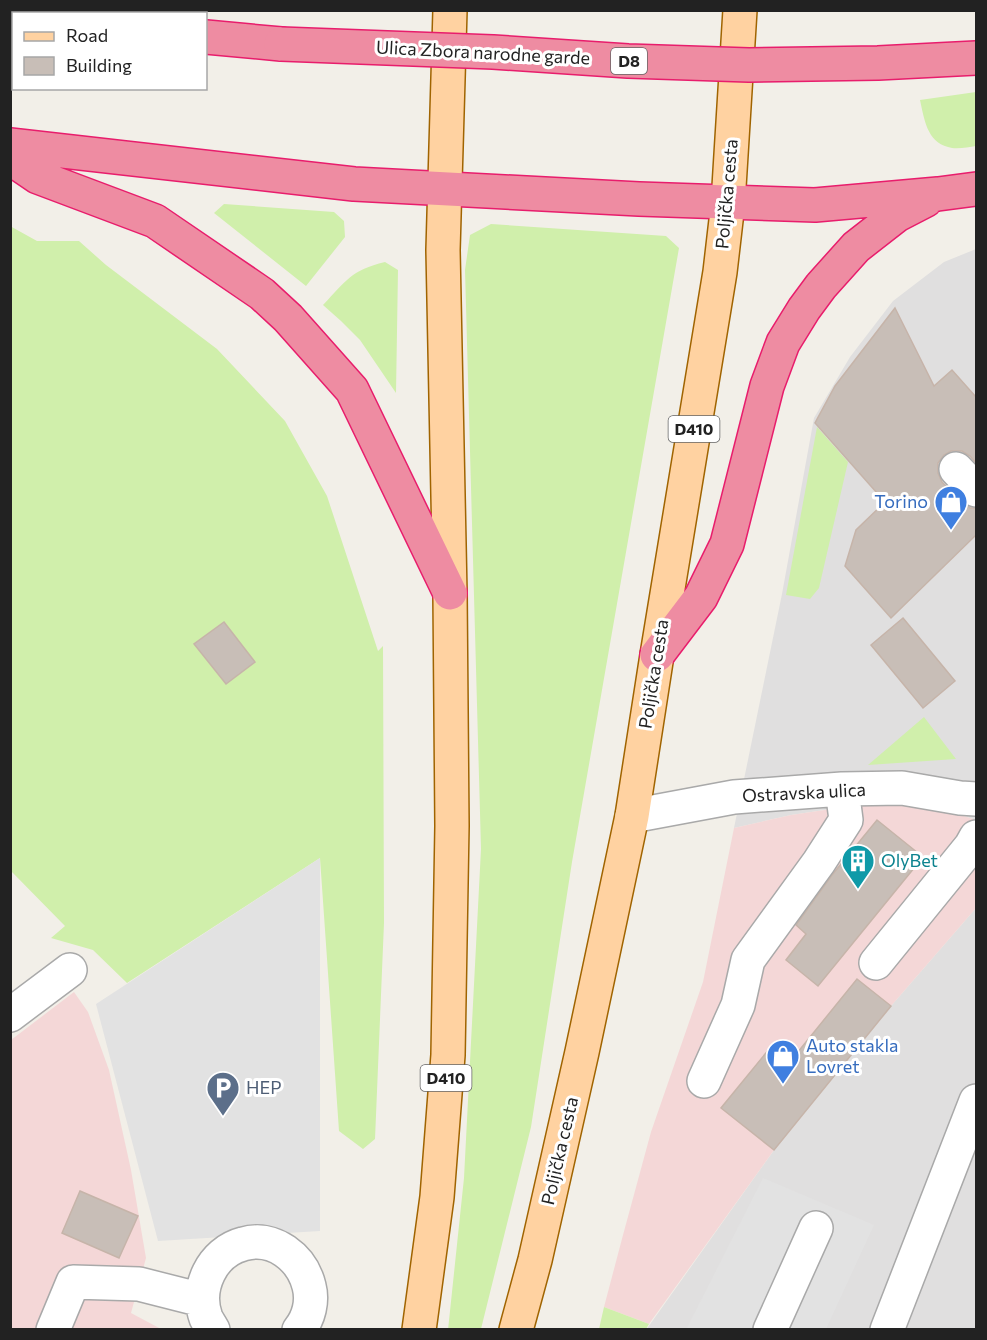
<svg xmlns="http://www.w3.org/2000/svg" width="987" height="1340" viewBox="0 0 987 1340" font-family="Commissioner,sans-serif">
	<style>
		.residential { fill: #e0dfdf }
		.commercial { fill: #f4d7d7 }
		.grass { fill: #d0efab }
		.parking { fill: #e2e2e2 }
		.building { fill: #c8beb7; stroke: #c6b4a9; stroke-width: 1.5 }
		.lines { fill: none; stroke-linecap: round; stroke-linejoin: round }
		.minor-casing { stroke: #a9a9a9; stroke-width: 36 }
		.major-casing { stroke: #a06400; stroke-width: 36 }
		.highway-casing { stroke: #e81d6c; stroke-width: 36 }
		.minor { stroke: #fff; stroke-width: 33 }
		.major { stroke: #ffd2a1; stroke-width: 33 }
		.highway { stroke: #ee8ca2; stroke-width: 33 }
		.highway-bridge-casing { stroke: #e81d6c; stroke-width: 36; stroke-linecap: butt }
		.highway-bridge { stroke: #ee8ca2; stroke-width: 33 }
		.labels { text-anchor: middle; stroke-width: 6; stroke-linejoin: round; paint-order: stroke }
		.shield { fill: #fff; stroke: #646464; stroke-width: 1.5 }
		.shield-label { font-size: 16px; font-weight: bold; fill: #222 }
		.street-label { font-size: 18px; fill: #222; stroke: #fff }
		.shop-label { font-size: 18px; fill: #366cbe; stroke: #fff; text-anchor: end }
		.culture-label { font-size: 18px; fill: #0d838f; stroke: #fff; text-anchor: start }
		.service-label { font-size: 18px; fill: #4e5e75; stroke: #fff; text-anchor: start }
	</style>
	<rect width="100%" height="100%" fill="#f2efe8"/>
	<path class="residential" d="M976,249v571l-36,-12 -82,-3 -67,10 -57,13 48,-234 32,-176 36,-61 43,-56 51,-39z
		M976,908v421l-330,1 128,-180 117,-144z"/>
	<path class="commercial" d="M903,800l37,8 36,12v88l-85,98 -117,144 -125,174 -45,-17 19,-72 28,-103 52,-150 31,-154 57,-13 67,-10z
		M74,992l14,20 21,58 22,100 15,88 -15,55 30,16 -150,1v-290z"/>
	<path class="grass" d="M976,92v54c-8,1 -20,4 -28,1 -21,-5 -24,-29 -28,-47z
		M224,204l110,8 10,9 1,16 -39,49 -92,-73z
		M491,224l175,12 13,12 -107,614 -41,265 -50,202 -33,1 16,-152 17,-329 -16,-579 5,-35z
		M10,226l27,15h42l27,24 111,84 68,72 42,75 51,155 5,-5 1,277 -9,216 -12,10 -24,-18 -19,-273 -193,125 -34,-33 -42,-12 14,-12 -54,-55z
		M385,262l13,8 -2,123 -36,-53 -19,-19 -18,-16c23,-24 28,-35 62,-43z
		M817,427l31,35 -29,126 -9,11 -24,-4z
		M924,717l32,42 -88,6z
		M604,1307l45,17 -3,5h-47z"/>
	<path class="parking" d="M320,858v373l-162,10 -62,-237z
		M763,1178l111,47 -48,104 -140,1z"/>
	<path class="building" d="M895,308l39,78 18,-16 24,27v66l-6,-7 -8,-5h-11l-7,4 -6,8v10l4,9 20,21 8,5h6v27l-85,83 -46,-52 11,-36 29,-28 -70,-79 20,-37z
		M903,618l52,63 -32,27 -52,-63z
		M224,622l31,40 -29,22 -32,-40z
		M877,820l46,37 -105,129 -32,-26 20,-26 -10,-9 36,-50z
		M857,979l34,27 -117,144 -53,-42 49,-60 19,15z
		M80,1191l58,25 -19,42 -57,-25z"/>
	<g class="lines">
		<g class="minor-casing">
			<path id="minor" d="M956,469l20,21
				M632,816l102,-19 108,-8 60,-1 58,10 16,1
				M876,963l95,-117 5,-9
				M10,1015l60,-45
				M704,1081l34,-76 10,-45 71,-98 27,-42 -4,-31
				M53,1330l20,-48 66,2 63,16
				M213,1330c-2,-4 -5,-8 -7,-12 -11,-30 6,-66 37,-74 31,-9 59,14 66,42 4,15 0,32 -10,44
				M770,1330l46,-102
				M887,1330l89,-229"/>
		</g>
		<g class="major-casing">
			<path id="major" d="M419,1330l18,-133 11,-142 4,-229 -2,-233 -7,-343 7,-240
				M516,1330l19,-70 47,-208 50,-236 25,-161 63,-383 8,-69 12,-193"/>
		</g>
		<g class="highway-casing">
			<path id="highway" d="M10,20h4
				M206,37l75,7
				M10,145l344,39 285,15 176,6 123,-11 38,-5
				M10,158l28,19 117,44 107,73 26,24 64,72 98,203
				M657,655l44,-58 26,-53 40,-158 16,-43 21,-34 17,-23 35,-39 41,-32 29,-15"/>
		</g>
		<use href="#minor" class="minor"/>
		<use href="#major" class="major"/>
		<use href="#highway" class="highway"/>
		<g class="highway-bridge-casing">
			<path id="highway-bridge" d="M281,44l212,8 135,9 121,4 129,-2 98,-5"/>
		</g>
		<use href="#highway-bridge" class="highway-bridge"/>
	</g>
	<defs>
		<g id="shop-pin" transform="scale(1.725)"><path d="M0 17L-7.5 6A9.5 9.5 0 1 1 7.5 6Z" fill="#3f7fe0" stroke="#fff"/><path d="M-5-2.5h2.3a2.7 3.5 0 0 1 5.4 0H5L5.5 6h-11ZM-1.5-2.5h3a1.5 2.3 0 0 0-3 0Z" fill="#fff"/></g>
		<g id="building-pin" transform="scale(1.725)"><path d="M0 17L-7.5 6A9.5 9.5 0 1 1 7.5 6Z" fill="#0f9aa8" stroke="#fff"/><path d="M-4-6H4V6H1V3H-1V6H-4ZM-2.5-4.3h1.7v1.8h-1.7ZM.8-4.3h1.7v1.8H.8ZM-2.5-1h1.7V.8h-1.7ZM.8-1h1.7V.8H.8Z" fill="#fff"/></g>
		<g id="parking-pin" transform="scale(1.725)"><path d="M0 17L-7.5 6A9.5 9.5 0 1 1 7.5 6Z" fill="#5c6f8a" stroke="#fff"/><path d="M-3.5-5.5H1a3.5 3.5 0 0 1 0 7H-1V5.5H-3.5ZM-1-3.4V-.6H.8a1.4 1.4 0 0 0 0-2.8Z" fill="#fff"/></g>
	</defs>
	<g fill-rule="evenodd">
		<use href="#shop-pin" x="951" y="502"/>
		<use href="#building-pin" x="858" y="861"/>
		<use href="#shop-pin" x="783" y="1056"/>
		<use href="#parking-pin" x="223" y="1088"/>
	</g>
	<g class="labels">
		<g class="shield">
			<rect x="611" y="48" width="36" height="26" rx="4.5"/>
			<rect x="668.5" y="416" width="51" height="26" rx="4.5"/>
			<rect x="420.5" y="1065" width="51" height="26" rx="4.5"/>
		</g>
		<g class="shield-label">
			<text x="629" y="67">D8</text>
			<text x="694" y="435">D410</text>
			<text x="446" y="1084">D410</text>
		</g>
		<g class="street-label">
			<text transform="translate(483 53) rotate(3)" y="6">Ulica Zbora narodne garde</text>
			<text transform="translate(727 194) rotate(-85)" y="6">Poljička cesta</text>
			<text transform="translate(654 674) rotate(-81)" y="6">Poljička cesta</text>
			<text transform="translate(804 793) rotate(-3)" y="6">Ostravska ulica</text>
			<text transform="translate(560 1151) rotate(-77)" y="6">Poljička cesta</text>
		</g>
		<g class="shop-label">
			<text x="928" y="508">Torino</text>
			<text x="806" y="1052" text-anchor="start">Auto stakla<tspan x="806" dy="21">Lovret</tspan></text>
		</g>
		<g class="culture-label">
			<text x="881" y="867">OlyBet</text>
		</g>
		<g class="service-label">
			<text x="246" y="1094">HEP</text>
		</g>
	</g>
	<rect width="987" height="1340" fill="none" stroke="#222222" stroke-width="24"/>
	<rect x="12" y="12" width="195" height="78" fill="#ffffff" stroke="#a7a7a7" stroke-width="1.5"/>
	<rect x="24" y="32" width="30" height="9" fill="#ffd2a1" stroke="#a7a7a7" stroke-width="1.5"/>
	<text x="66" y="42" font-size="18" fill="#222222">Road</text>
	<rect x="24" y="57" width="30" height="18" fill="#c8beb7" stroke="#a7a7a7" stroke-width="1.5"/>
	<text x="66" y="72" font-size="18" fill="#222222">Building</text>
</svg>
